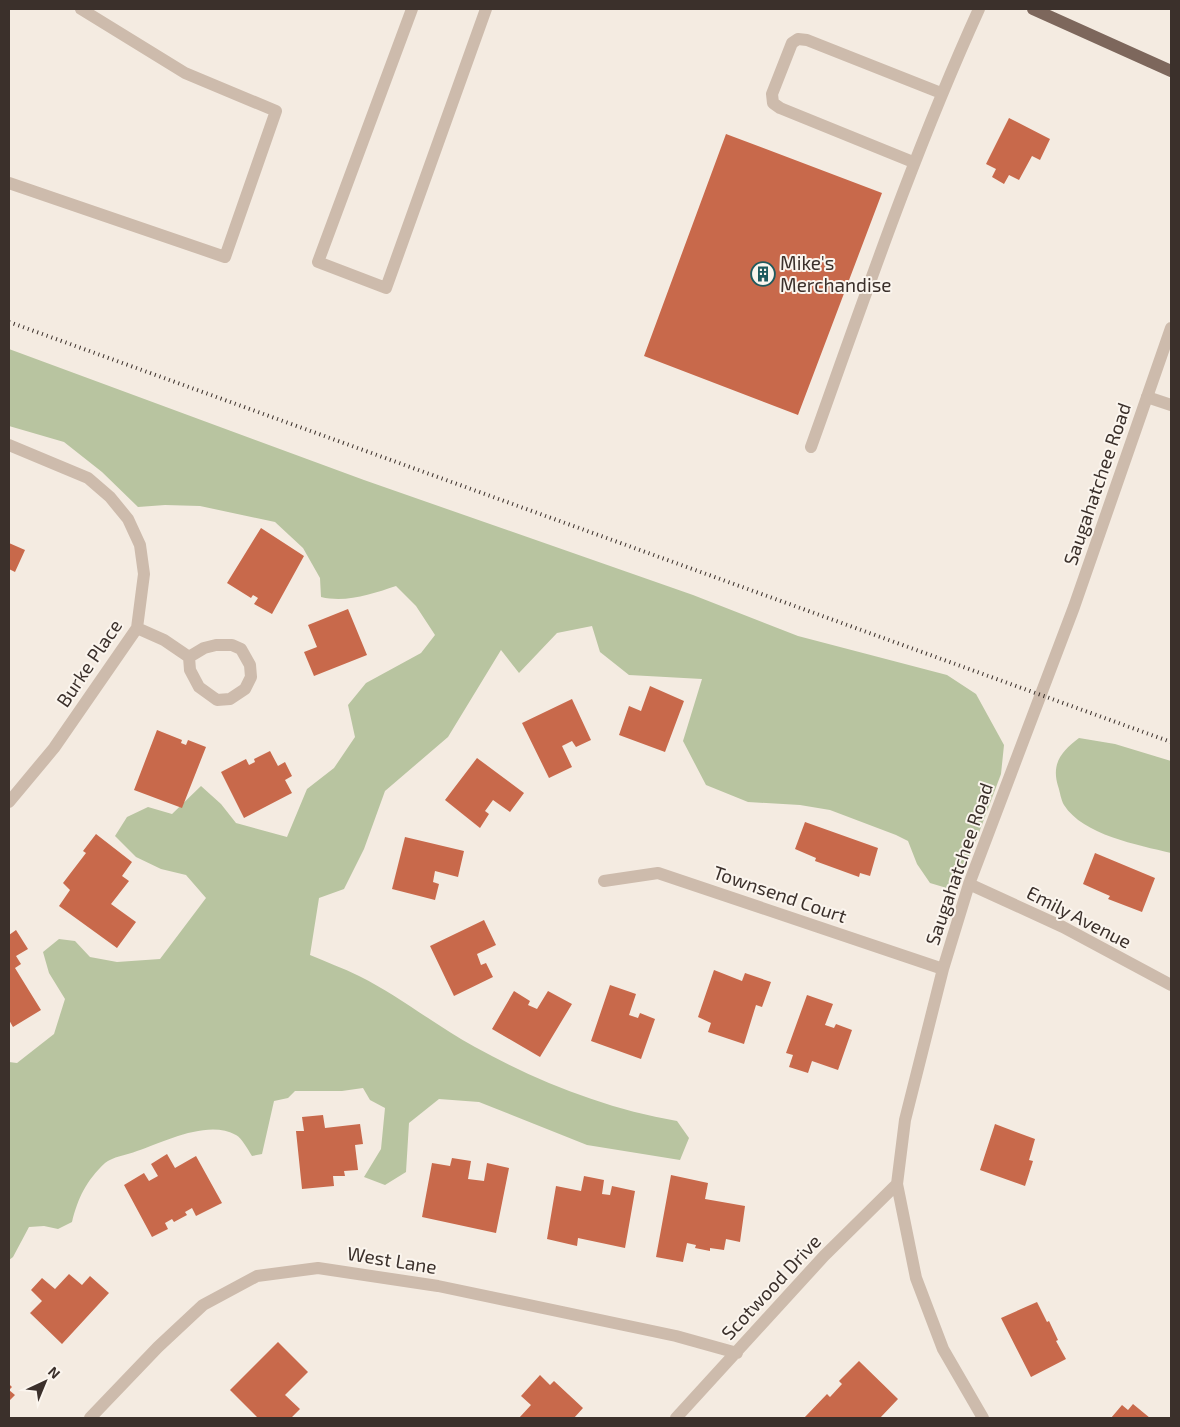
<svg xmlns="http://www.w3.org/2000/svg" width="1180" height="1427" viewBox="0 0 1180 1427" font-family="'Exo 2',sans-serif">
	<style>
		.green { fill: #b8c4a0 }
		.building { fill: #c8694b }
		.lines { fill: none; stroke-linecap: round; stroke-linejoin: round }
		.lane { stroke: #cdbbac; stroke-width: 12 }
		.street { stroke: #cdbbac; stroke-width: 12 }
		.primary { stroke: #7d675c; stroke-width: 12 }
		.rail { stroke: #3b302b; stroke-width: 4; stroke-dasharray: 1 4; stroke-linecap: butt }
		.labels { text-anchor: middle; stroke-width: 4; stroke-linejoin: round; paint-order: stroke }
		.poi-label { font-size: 19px; fill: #3b302b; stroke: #fbf5ee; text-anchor: start }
		.street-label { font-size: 19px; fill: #3b302b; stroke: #fbf5ee }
	</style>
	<rect width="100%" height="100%" fill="#f4ebe1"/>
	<path class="green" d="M9,349l355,131 329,115 105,41 149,39 29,19 28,51 -3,29 -24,64 -11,27 -16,24 -20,-6 -13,-19 -9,-23 -12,-6 -66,-25 -30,-5 -52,-3 -42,-17 -23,-44 19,-62 -73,-4 -29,-23 -8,-26 -35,7 -38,40 -18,-23 -53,87 -63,54 -21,58 -20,40 -25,9 -9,57c16,7 33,13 49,21 40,20 76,49 116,71 63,35 132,62 202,74l12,17 -9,22 -93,-15 -108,-43 -40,-3 -30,24 -3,49 -21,13 -21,-8 17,-28 4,-41 -15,-8 -7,-12 -21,3h-47l-7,7 -14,3 -12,53 -10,2c-4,-6 -10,-18 -16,-21 -28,-16 -72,7 -99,16 -10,4 -25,6 -32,12 -19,18 -27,35 -33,59l-14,7 -14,-3 -15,1 -16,30 -4,3v-198l8,1 37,-29 11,-35 -16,-26 -6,-21 16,-13 16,2 15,16 27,5 43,-3 46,-61 -20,-23 -25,-6 -25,-12 -21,-21 12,-19 21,-10 24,7 29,-28 20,18 15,19 51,14 20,-48 27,-21 21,-31 -7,-32 18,-22 55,-30 14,-18 -19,-29 -20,-20c-24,8 -50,17 -75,11l-1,-19 -17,-30 -28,-26 -75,-16 -35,-1 -27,2 -36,-35 -38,-30 -55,-16z
		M1079,738l36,6 56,17v92c-33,-8 -88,-18 -107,-48 -3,-5 -4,-13 -6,-19 -7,-23 4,-35 21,-48z"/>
	<path class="building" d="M1009,118l41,21 -10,21 -8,-4 -13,24 -10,-5 -5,9 -12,-7 4,-8 -10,-5z
		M726,134l156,59 -84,222 -154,-59z
		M261,528l43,28 -32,58 -18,-10 4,-6 -5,-3 -2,3 -24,-15z
		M9,543l16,7 -10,22 -6,-3z
		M348,609l19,46 -53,21 -10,-24 13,-5 -9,-22z
		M650,686l34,15 -19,51 -46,-17 10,-29 12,5z
		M572,699l19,41 -15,7 -4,-6 -10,5 10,21 -23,11 -27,-55z
		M157,730l25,10 -1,3 5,2 2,-5 18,7 -24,61 -48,-18z
		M270,751l8,15 7,-4 7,14 -7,4 7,13 -48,25 -23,-46 25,-13 3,6 6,-3 -1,-3z
		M477,758l47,35 -14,19 -17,-12 -8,11 4,3 -9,14 -35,-28z
		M805,822l73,26 -8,28 -10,-3 -1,4 -44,-16 1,-3 -21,-9z
		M96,834l36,28 -10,14 7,5 -18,23 25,18 -19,26 -58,-42 11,-16 -7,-7 23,-30 -3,-2z
		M405,837l59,14 -6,26 -23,-6 -2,11 6,2 -4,16 -43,-11z
		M1095,853l60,25 -13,34 -34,-13 2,-3 -27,-12z
		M484,920l12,25 -19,9 4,11 5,-2 7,14 -39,19 -24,-50z
		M16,930l12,19 -12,7 5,8 -6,4 26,42 -28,17 -4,-7v-85z
		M714,970l28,11 3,-8 26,9 -9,25 -6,-2 -12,39 -36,-12 3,-9 -13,-6z
		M610,985l26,9 -7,21 9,3 2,-5 15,6 -14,40 -50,-18z
		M514,991l16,10 -2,4 9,4 11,-18 24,13 -32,53 -48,-28z
		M807,995l26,9 -8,21 9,3 2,-4 16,6 -14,40 -26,-9 -4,12 -19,-6 4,-12 -7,-2z
		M323,1115l2,13 35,-4 3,20 -8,1 3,25 -14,1 1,5h-12l1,10 -32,3 -6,-58h8l-2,-14z
		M995,1124l40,15 -6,21 4,1 -8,25 -45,-16z
		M167,1154l8,14 21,-12 26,47 -26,13 -4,-8 -7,4 2,3 -13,7 -2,-3 -7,4 3,6 -16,8 -28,-52 20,-12 5,8 9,-5 -7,-12z
		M452,1158l19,3 -3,18 16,2 3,-18 22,5 -13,65 -74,-16 10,-54 18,3z
		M671,1175l37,8 -3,16 40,7 -5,36 -14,-3 -2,11 -14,-2v3l-15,-3 1,-3 -9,-2 -4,19 -27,-5z
		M584,1176l20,4 -2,14 8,1 2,-9 23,5 -10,57 -47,-10 -1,8 -30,-7 9,-53 25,5z
		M69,1274l13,11 8,-9 19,17 -47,51 -32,-31 12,-12 -11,-11 11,-12 13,11z
		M1037,1302l10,20 2,-1 9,19 -2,1 10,18 -35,18 -30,-59z
		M278,1342l30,30 -23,23 15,14 -9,9h-33l-28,-28z
		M859,1361l39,38 -18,19h-76l23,-24 3,3 12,-13 -3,-3z
		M540,1375l10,10 4,-4 29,27 -9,10h-55l12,-13 -10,-9z
		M9,1384l3,3 -3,3 6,5 -6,6z
		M1133,1404l17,14h-39l11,-13 6,5z"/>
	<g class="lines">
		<path class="lane" d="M412,9l-94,253 68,26 100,-279
			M913,162l-133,-54 -7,-5 -1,-9 20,-51 6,-4 9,1 134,53
			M9,183l216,74 51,-146 -91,-38 -104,-64
			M1147,397l24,8
			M811,447c53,-148 103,-295 168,-438"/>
		<path class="street" d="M9,445l79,33 22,19 18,22 12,26 4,29 -7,54 -83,120 -45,54
			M137,628l27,12 25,17
			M216,645h16l9,4 9,16 1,12 -6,12 -15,10 -13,1 -18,-13 -9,-17 -1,-13 15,-9z
			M604,881l54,-8 285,96
			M969,884l94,43 108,58
			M90,1418l68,-71 45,-42 54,-29 61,-8 120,18 238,50 61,17
			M676,1418l148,-162 73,-72
			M983,1418l-40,-69 -27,-71 -19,-94 8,-64 38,-151 26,-85 105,-277 97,-279"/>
		<path class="primary" d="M1033,9l138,62"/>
		<path class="rail" d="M9,322l1162,420"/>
	</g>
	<defs>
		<g id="building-ring" transform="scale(1.25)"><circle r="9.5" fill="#fbf5ee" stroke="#1f5a5e" stroke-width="1.5"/><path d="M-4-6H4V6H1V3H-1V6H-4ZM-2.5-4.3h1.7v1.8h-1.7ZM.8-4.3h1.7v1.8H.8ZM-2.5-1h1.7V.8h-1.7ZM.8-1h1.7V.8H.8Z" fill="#1f5a5e"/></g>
	</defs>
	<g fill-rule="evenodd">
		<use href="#building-ring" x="763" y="274"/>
	</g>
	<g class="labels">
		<g class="poi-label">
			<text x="780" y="270">Mike's<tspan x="780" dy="22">Merchandise</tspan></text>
		</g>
		<g class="street-label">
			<text transform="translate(1097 484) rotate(-71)" y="7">Saugahatchee Road</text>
			<text transform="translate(89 663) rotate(-56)" y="7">Burke Place</text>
			<text transform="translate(959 864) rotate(-71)" y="7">Saugahatchee Road</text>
			<text transform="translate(780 894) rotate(19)" y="7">Townsend Court</text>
			<text transform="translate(1079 917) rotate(27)" y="7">Emily Avenue</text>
			<text transform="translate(392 1260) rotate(9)" y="7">West Lane</text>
			<text transform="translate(771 1287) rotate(-47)" y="7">Scotwood Drive</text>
		</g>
	</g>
	<rect width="1180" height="1427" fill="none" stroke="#3b302b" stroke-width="20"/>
	<g transform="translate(45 1382) rotate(44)" stroke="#fbf5ee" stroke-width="4" paint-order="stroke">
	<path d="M0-4L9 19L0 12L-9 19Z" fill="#3b302b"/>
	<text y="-8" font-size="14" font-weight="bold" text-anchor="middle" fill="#3b302b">N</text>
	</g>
</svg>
